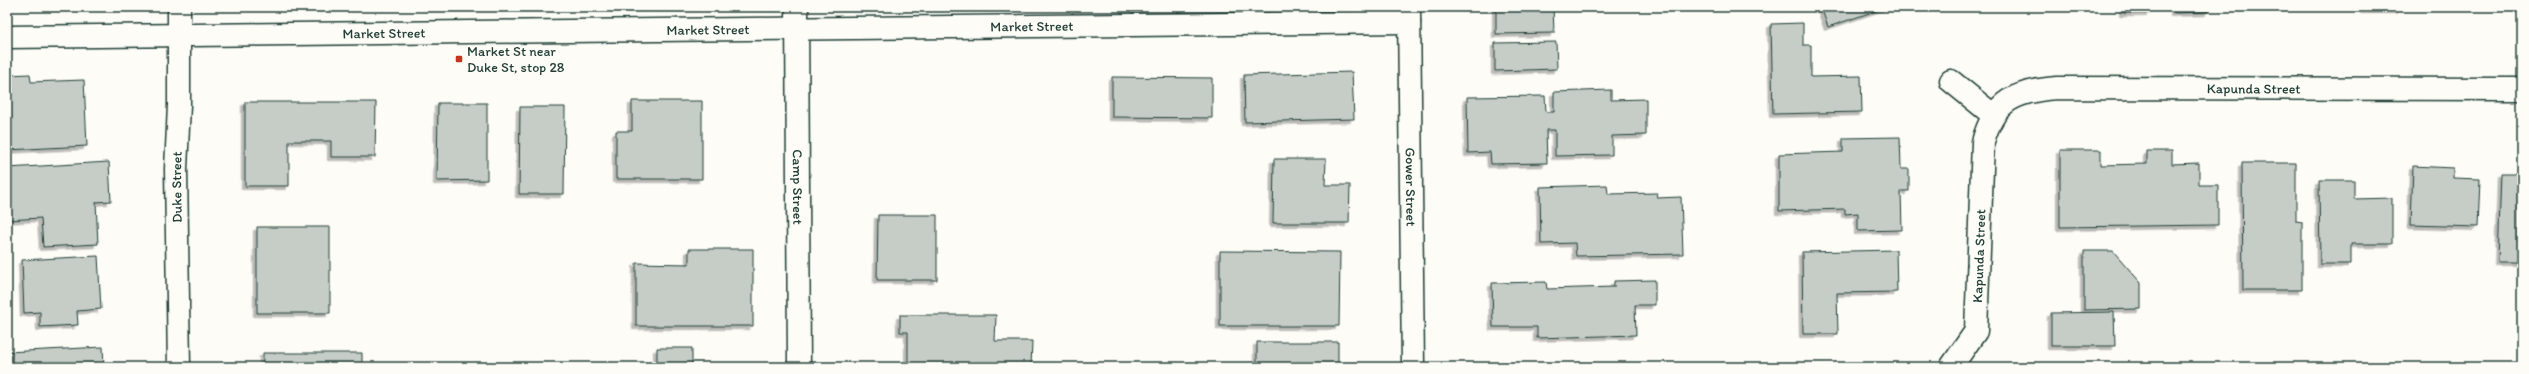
<svg xmlns="http://www.w3.org/2000/svg" width="2529" height="374" viewBox="0 0 2529 374" font-family="Itim,sans-serif">
	<style>
		.building { fill: #c6cdc7; stroke: #1f3d34; filter: url(#shadow) }
		.lines { fill: none; stroke-linecap: round; stroke-linejoin: round }
		.minor-casing { stroke: #1f3d34; stroke-width: 25 }
		.minor { stroke: #fdfcf7; stroke-width: 22 }
		.poi-dot { fill: #c8321e; stroke: #fdfcf7; stroke-width: 1.5 }
		.labels { text-anchor: middle; stroke-width: 3; stroke-linejoin: round; paint-order: stroke }
		.street-label { font-size: 14px; fill: #1f3d34; stroke: #fdfcf7 }
		.poi-label { font-size: 14px; fill: #1f3d34; stroke: #fdfcf7; text-anchor: start }
	</style>
	<defs>
		<filter id="shadow"><feDropShadow dx="-3.5" dy="3.5" stdDeviation="0" flood-color="#0004"/></filter>
	</defs>
	<rect width="100%" height="100%" fill="#fdfcf7"/>
	<filter id="ink" filterUnits="userSpaceOnUse"><feTurbulence type="fractalNoise" baseFrequency=".025" numOctaves="2"/><feDisplacementMap in="SourceGraphic" scale="8" xChannelSelector="R" yChannelSelector="G"/><feConvolveMatrix kernelMatrix="1 2 1 2 8 2 1 2 1" color-interpolation-filters="sRGB"/></filter>
	<g filter="url(#ink)">
		<path class="building" d="M1496,7h57l1,26 -58,1z
			M1821,7h66l-59,20z
			M2123,7h27v6h-27z
			M2174,7h35v5l-35,1z
			M2364,7h36v3h-36z
			M1803,23v22h8v32l50,-1 1,36 -89,2 -2,-90z
			M1556,42l1,27 -62,2v-28z
			M1352,72l2,47 -109,3 -1,-47z
			M30,74l1,8 53,-2 3,66 -80,4v-75z
			M1112,77l100,1v40l-100,-1z
			M1611,90v10l35,-1v36l-34,1v19l-57,1v-26h-9l1,33 -56,1 -1,-12 -22,1 -1,-56 78,-1 1,16h8v-20z
			M632,101h70v78h-86v-48h16z
			M245,102h131l-1,55h-44v-16h-42v45h-44z
			M438,103h49v77l-50,1z
			M520,107h45l-1,87h-45z
			M1900,137l1,32h8v22h-8l1,39 -44,1v-18l-13,1v-5l-66,2v-57l64,-2v-14z
			M2060,150h41v15l46,-1v-13h25v13l27,-1v22h19v40l-158,2z
			M1274,159h52l-1,26h25l-1,38h-76z
			M109,162l2,39 -15,1 2,42 -55,3 -2,-29 -34,2v-52z
			M2242,163h54v58l6,1v68h-59z
			M2413,166l40,2v10l27,1 -2,48 -67,-2z
			M2501,173h21v89h-24z
			M2319,180h35v19l38,-1v46h-41v20h-31z
			M1607,185l1,9 50,-1 -1,5 24,-1 2,57 -107,2 -1,-13 -34,1 -1,-57z
			M878,215h59v65h-60z
			M257,227h73v86h-73z
			M689,249h64v77h-117v-63l53,1z
			M1896,250l1,42 -60,1 1,41h-35l-1,-82z
			M1220,251l120,1 -1,74h-119z
			M2084,251h29l28,32v26l-57,1z
			M98,256l3,53 -24,2 1,14 -38,2v-15l-16,1 -2,-53z
			M1655,280v25h-20l1,30 -99,3v-11h-44l-1,-44 54,-1 1,7 67,-2v-6z
			M2114,312l1,34h-64v-33z
			M900,315h96l-1,26h37l-1,26h-123v-35h-8z
			M1257,342h81v25h-81z
			M103,347l1,20h-97v-15z
			M657,348h35v19h-35z
			M263,353h99v14h-99z"/>
		<g class="lines">
			<g class="minor-casing">
				<g id="minor">
					<path id="s1" d="M797,7l2,360"/>
					<path id="s2" d="M1409,8l4,359"/>
					<path id="s3" d="M7,37l1402,-15"/>
					<path d="M1951,81l42,34"/>
					<path id="s4" d="M179,367l-3,-198 3,-64v-98"/>
					<path id="s5" d="M1951,367l25,-36 7,-189c11,-42 33,-51 74,-54l465,1"/>
				</g>
			</g>
			<use href="#minor" class="minor"/>
		</g>
	</g>
	<rect class="poi-dot" x="455" y="55" width="8" height="8" rx="2"/>
	<g class="labels">
		<g class="street-label">
			<text dy="5" stroke="none"><textPath href="#s3" startOffset="1025">Market Street</textPath></text>
			<text dy="5" stroke="none"><textPath href="#s3" startOffset="701">Market Street</textPath></text>
			<text dy="5" stroke="none"><textPath href="#s3" startOffset="377">Market Street</textPath></text>
			<text dy="5" stroke="none"><textPath href="#s5" startOffset="530">Kapunda Street</textPath></text>
			<text dy="5" stroke="none"><textPath href="#s4" startOffset="180">Duke Street</textPath></text>
			<text dy="5" stroke="none"><textPath href="#s1" startOffset="180">Camp Street</textPath></text>
			<text dy="5" stroke="none"><textPath href="#s2" startOffset="179">Gower Street</textPath></text>
			<text dy="5" stroke="none"><textPath href="#s5" startOffset="119">Kapunda Street</textPath></text>
		</g>
		<g class="poi-label">
			<text x="467" y="56">Market St near<tspan x="467" dy="16">Duke St, stop 28</tspan></text>
		</g>
	</g>
	<rect width="2529" height="374" fill="none" stroke="#fdfcf7" stroke-width="24"/>
	<rect x="12" y="12" width="2505" height="350" fill="none" stroke="#1f3d34" stroke-width="1.5" filter="url(#ink)"/>
</svg>
